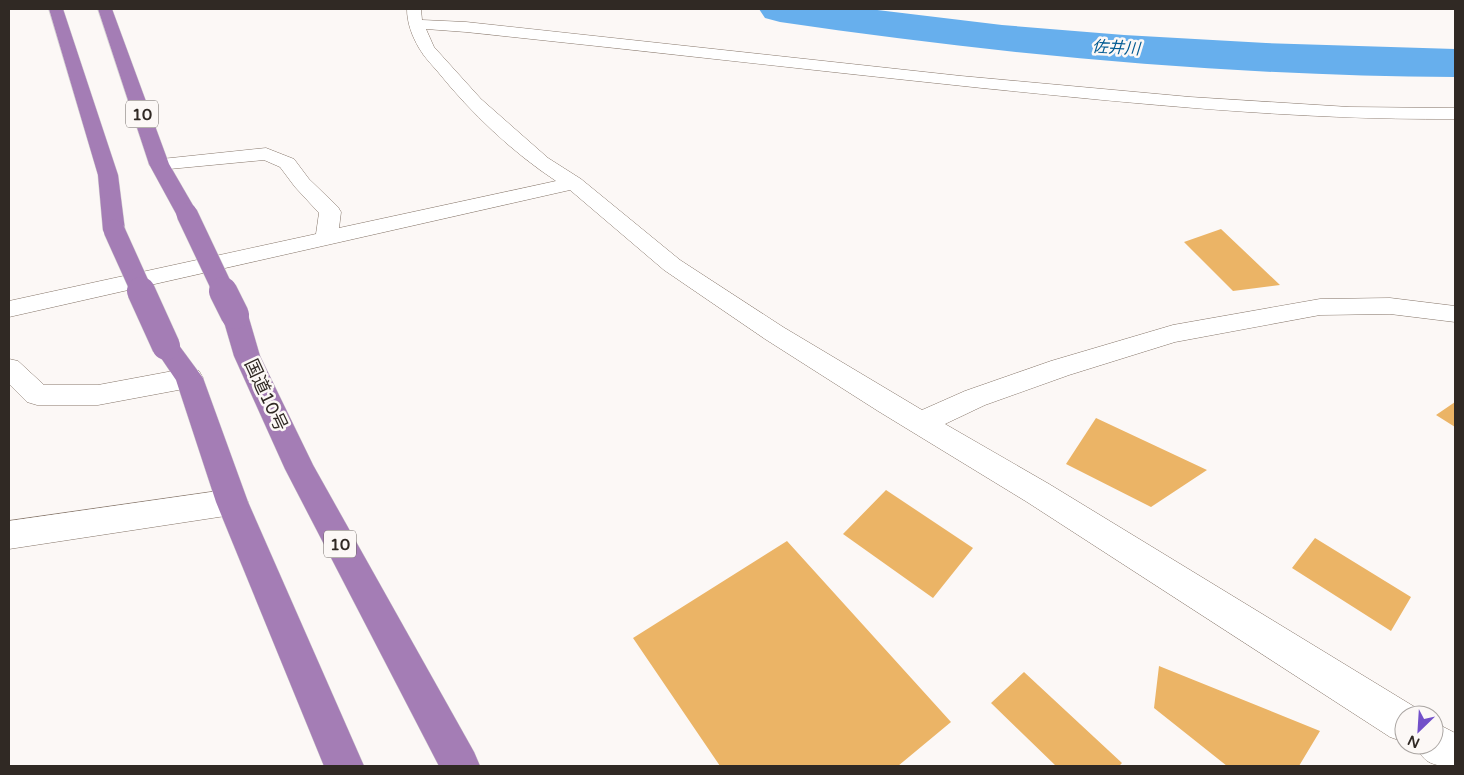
<svg xmlns="http://www.w3.org/2000/svg" width="1464" height="775" viewBox="0 0 1464 775" font-family="'Varela Round','Noto Sans JP',sans-serif">
	<style>
		.lines { fill: none; stroke-linecap: round; stroke-linejoin: round }
		.river { fill: #67afed; fill-rule: evenodd }
		.building { fill: #ebb466 }
		.street-casing { stroke: #857569; stroke-width: 1 }
		.highway-casing { stroke: #d6d4d3; stroke-width: 1 }
		.street { fill: #fff; fill-rule: evenodd }
		.highway { fill: #a47db5; fill-rule: evenodd }
		.highway-bridge-far1-casing { stroke: #d6d4d3; stroke-width: 22; stroke-linecap: butt }
		.highway-bridge-casing { stroke: #d6d4d3; stroke-width: 29; stroke-linecap: butt }
		.highway-bridge-far1 { stroke: #a47db5; stroke-width: 21 }
		.highway-bridge { stroke: #a47db5; stroke-width: 28 }
		.labels { text-anchor: middle; stroke-width: 5; stroke-linejoin: round; paint-order: stroke }
		.far-water-label { font-size: 16px; font-style: italic; fill: #025a92; stroke: #fcf8f6 }
		.shield { fill: #fcf8f6; stroke: #6d6763; stroke-width: 1 }
		.shield-label { font-size: 16px; font-weight: bold; fill: #302924 }
		.street-label { font-size: 18px; fill: #302924; stroke: #fcf8f6 }
	</style>
	<rect width="100%" height="100%" fill="#fcf8f6"/>
	<g class="lines">
		<path class="river" d="M759,9h110l133,16 122,10 142,8 189,6v28c-226,-1 -451,-22 -675,-55l-15,-4z"/>
	</g>
	<path class="building" d="M1221,229l59,56 -47,6 -49,-49z
		M1455,402v25l-19,-12z
		M1096,418l111,52 -56,37 -85,-43z
		M886,490l87,58 -40,50 -90,-64z
		M1315,538l96,59 -20,34 -99,-63z
		M787,541l164,181 -53,44h-178l-87,-128z
		M1159,666l161,65 -21,35h-72l-73,-58z
		M1024,672l98,91 -3,3h-63l-65,-63z"/>
	<g class="lines">
		<g class="street-casing">
			<path id="street" d="M407,9h14l1,11 44,2 495,54 229,21 159,10 106,1v11c-158,1 -315,-15 -473,-31 -172,-18 -344,-38 -516,-56l-40,-3 8,18 47,52 67,59 33,21 99,81 103,67 139,83 43,-19 86,-30 122,-36 147,-26 70,-1 65,8v16l-65,-8 -70,1 -145,27 -106,33 -84,30 -40,19 104,60 369,225 2,6h-16v27l-14,-5 -363,-235 -149,-91 -113,-72 -101,-69 -94,-80 -561,127v-16l307,-67 3,-21 -24,-26 -15,-20 -16,-7 -105,10 -7,-2 -3,-4 3,-4 114,-12 28,11 15,20 29,28 3,5 -2,16 217,-47c-44,-29 -85,-68 -118,-109 -6,-7 -14,-15 -19,-24 -7,-12 -12,-25 -12,-39z
				M9,359l9,2 26,24h54l91,-17 10,3 4,7 -4,7 -10,3 -91,17h-61l-10,-3 -18,-18z
				M232,489l11,4 5,9 -5,9 -11,4 -223,34v-28z
				M1434,722l21,11v33c-20,0 -31,-1 -39,-21h18z"/>
		</g>
		<g class="highway-casing">
			<path id="highway" d="M49,9h14l55,166 7,55 -3,5 -8,2 -8,-2 -3,-5 -5,-55z
				M98,9h14l57,155 29,50 -3,5 -8,2 -8,-2 -30,-55z
				M235,307l9,2 4,6 12,41 53,109 161,287 6,14h-41l-154,-297 -51,-113 -12,-41 4,-6z
				M166,337l9,3 28,38 45,124 116,264h-40l-108,-264 -40,-122 -23,-34 4,-6z"/>
		</g>
		<use href="#street" class="street"/>
		<use href="#highway" class="highway"/>
		<g class="highway-bridge-far1-casing">
			<path id="highway-bridge-far1" d="M187,214l37,78
				M114,230l28,62"/>
		</g>
		<g class="highway-bridge-casing">
			<path id="highway-bridge" d="M141,291l25,55
				M223,291l12,24"/>
		</g>
		<use href="#highway-bridge-far1" class="highway-bridge-far1"/>
		<use href="#highway-bridge" class="highway-bridge"/>
	</g>
	<g class="labels">
		<g class="far-water-label">
			<text transform="translate(1116 47) rotate(3)" y="6">佐井川</text>
		</g>
		<g class="shield">
			<rect x="126" y="100.5" width="32" height="27" rx="4"/>
			<rect x="324" y="530.5" width="32" height="27" rx="4"/>
		</g>
		<g class="shield-label">
			<text x="142" y="120">10</text>
			<text x="340" y="550">10</text>
		</g>
		<g class="street-label">
			<text transform="translate(266 395) rotate(65)" y="6">国道10号</text>
		</g>
	</g>
	<rect width="1464" height="775" fill="none" stroke="#302924" stroke-width="20"/>
	<g transform="translate(1419 730) rotate(205)"><circle r="24" fill="#fcf8f6" stroke="#aaa5a2"/>
	<path d="M0-4L9 19L0 12L-9 19Z" fill="#7250c9"/>
	<text y="-8" font-size="14" font-weight="bold" text-anchor="middle" fill="#302924">N</text>
	</g>
</svg>
